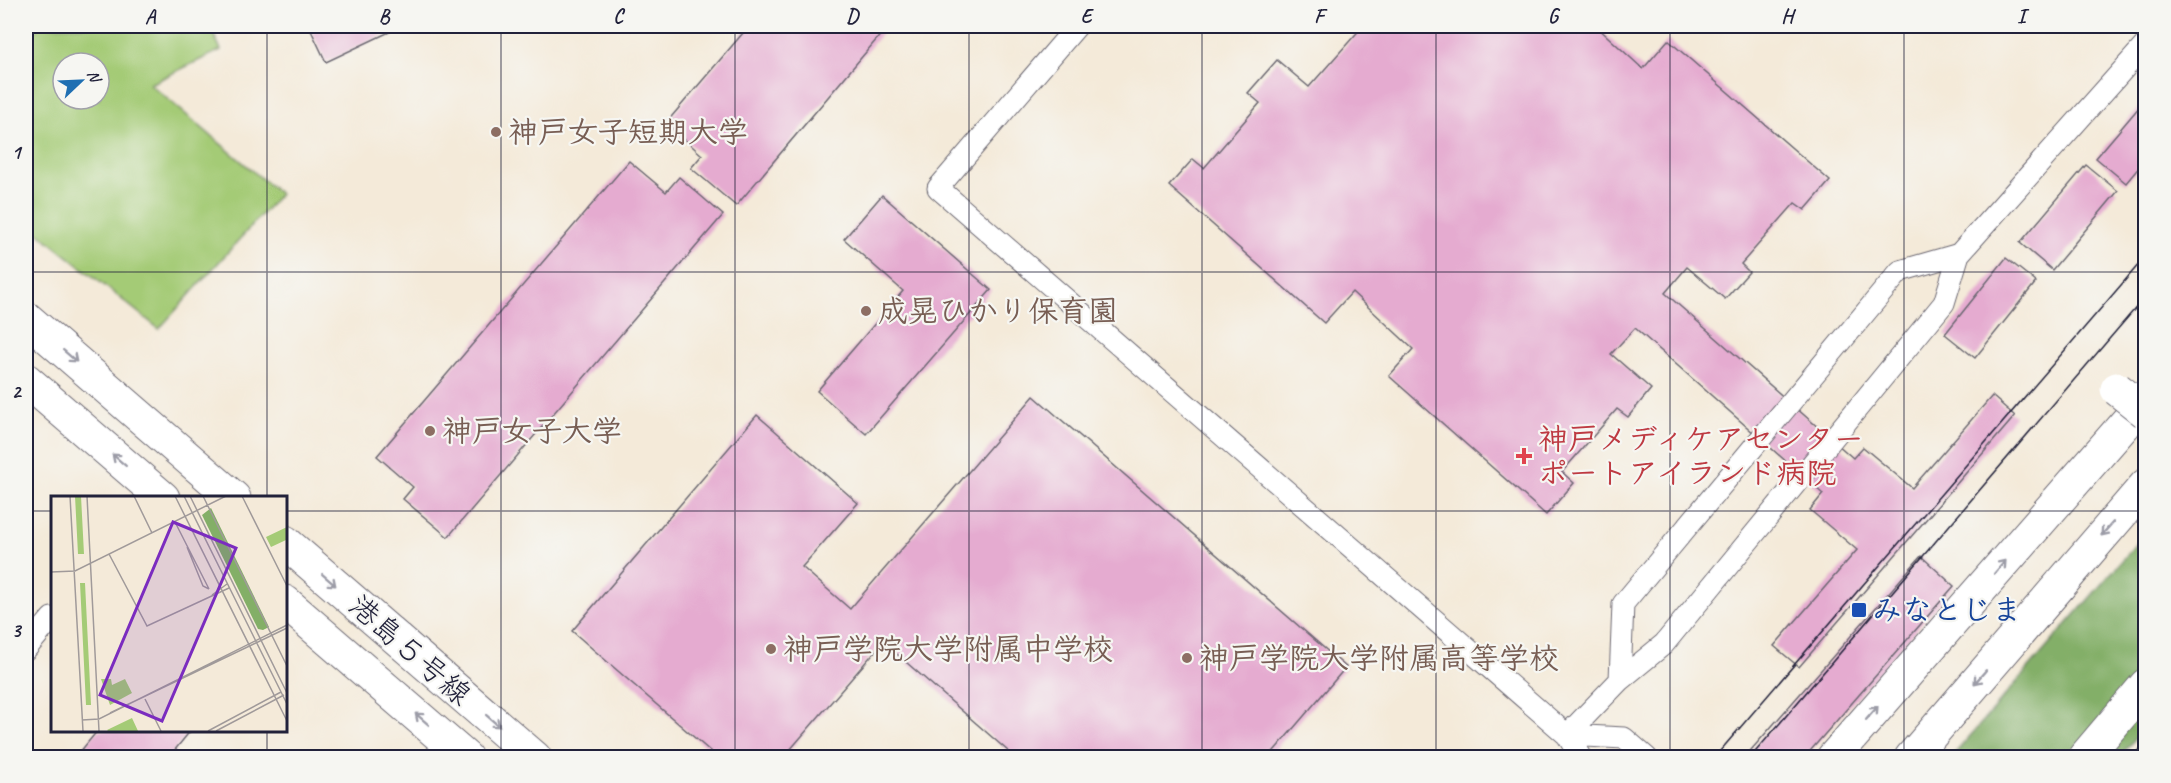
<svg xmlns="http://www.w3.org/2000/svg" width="2171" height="783" viewBox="0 0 2171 783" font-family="Caveat,'Klee One',sans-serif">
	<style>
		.green { fill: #a4cb76; stroke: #637658; stroke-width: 1.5; fill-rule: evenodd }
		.forest { fill: #83af67; stroke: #526851; stroke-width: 1.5 }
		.building { fill: #e5abd0 }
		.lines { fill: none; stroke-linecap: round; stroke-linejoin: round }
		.lane-casing { stroke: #6c6872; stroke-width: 23 }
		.street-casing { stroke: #6c6872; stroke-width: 35 }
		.secondary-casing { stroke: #6c6872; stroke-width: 35 }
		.lane { stroke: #fff; stroke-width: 21 }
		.street { stroke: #fff; stroke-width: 33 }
		.secondary { stroke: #fff; stroke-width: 33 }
		.tram { stroke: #22223b; stroke-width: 1.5 }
		.street-bridge-casing { stroke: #6c6872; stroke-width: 35; stroke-linecap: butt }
		.street-bridge { stroke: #fff; stroke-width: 33 }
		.oneway { stroke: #9c9ca7 }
		.grid { fill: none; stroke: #22223b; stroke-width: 1.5; stroke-opacity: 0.55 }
		.education-dot { fill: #8d6e63; stroke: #f6f6f2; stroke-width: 2 }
		.health-dot { fill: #e0444e; stroke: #f6f6f2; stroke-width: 2 }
		.transit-dot { fill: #1a4fb4; stroke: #f6f6f2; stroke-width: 2 }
		.labels { text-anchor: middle; stroke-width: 4.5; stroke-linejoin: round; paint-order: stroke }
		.education-label { font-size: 30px; font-weight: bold; fill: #785e54; stroke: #f6f6f2; text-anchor: start }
		.health-label { font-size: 30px; font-weight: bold; fill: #be3a42; stroke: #f6f6f2; text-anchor: start }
		.transit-label { font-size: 30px; font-weight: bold; fill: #164399; stroke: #f6f6f2; text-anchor: start }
		.street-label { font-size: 30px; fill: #22223b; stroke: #f6f6f2 }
		.inset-road { fill: none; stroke: #a09a9a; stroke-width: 1.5 }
		.view { fill: #7b2cbf; fill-opacity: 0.15; stroke: #7b2cbf; stroke-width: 3 }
		.inset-edge { fill: none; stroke: #22223b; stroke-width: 3 }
		.neatline { fill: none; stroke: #22223b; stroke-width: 2 }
		.grid-label { font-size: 20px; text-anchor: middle; font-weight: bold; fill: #22223b }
	</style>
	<rect width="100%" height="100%" fill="#f6f6f2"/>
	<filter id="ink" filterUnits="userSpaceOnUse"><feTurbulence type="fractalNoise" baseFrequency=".0167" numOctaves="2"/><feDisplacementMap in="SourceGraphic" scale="12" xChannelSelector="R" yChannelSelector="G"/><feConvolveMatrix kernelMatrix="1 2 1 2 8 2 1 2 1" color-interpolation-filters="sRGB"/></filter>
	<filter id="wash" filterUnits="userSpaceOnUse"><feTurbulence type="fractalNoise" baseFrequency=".008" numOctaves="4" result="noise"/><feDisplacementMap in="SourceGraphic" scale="24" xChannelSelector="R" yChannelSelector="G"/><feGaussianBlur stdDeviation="1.35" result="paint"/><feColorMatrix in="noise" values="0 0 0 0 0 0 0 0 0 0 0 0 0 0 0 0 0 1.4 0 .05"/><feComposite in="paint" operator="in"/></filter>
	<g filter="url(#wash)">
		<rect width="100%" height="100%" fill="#f4ead9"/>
		<path class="green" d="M39,26h171l11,24 -71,34 130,110 -121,135 -133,-106v-181zM63,63h36v36h-36z"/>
		<path class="forest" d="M2145,534v193l-26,30 -168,1z"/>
		<g id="blocks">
			<path class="building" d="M309,26h93l-76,36z
				M749,26h139l-152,180 -45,-38 11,-13 -36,-32z
				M1363,26h233l47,43 25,-29 162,141 -25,29 -10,-7 -54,61 8,8 -24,27 -38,-32 -22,26 188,165 10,-11 49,41 80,-92 23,20 -216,251 -25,-21 83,-96 -47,-40 13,-16 -188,-166 -24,26 40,35 -23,28 -11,-8 -55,63 12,11 -28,32 -157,-139 24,-27 -61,-57 -28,31 -155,-137 24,-27 11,9 56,-65 -12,-10 29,-33 32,27z
				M2146,99v60l-20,24 -30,-25z
				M629,161l37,31 13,-15 44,38 -275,322 -45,-38 10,-12 -36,-31z
				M2086,165l32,26 -66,79 -32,-27z
				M882,195l109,95 -125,144 -49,-43 86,-100 -59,-52z
				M2006,258l30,24 -61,76 -30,-24z
				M1034,396l312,271 -78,91h-252l-133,-116 -100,116h-65l-146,-127 185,-216 101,88 -56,64 48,42z
				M1921,556l33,30 -150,172h-60z
				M98,730h93l-17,21 7,7h-106z
				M2146,742v16h-14z"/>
		</g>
	</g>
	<g filter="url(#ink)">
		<use href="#blocks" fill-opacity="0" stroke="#6c6872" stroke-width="1.5"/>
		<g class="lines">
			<g class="lane-casing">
				<path id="lane" d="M1077,26l-139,162 629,547 14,23
					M26,649l26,-31
					M1620,680l44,-36 280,-341 15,-49 187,-210
					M1567,735l53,-55 3,-76 277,-333 59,-17
					M1567,735l57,3 23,20"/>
			</g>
			<g class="street-casing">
				<path id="street" d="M26,318l208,180
					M26,380l137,118
					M285,542l250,216
					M285,602l181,156
					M2084,758l62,-73"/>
			</g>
			<g class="secondary-casing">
				<path id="secondary" d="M1833,758l313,-358
					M1911,758l235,-273"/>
			</g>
			<use href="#lane" class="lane"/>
			<use href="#street" class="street"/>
			<use href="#secondary" class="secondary"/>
			<path class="tram" d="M1714,758l432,-502
				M1750,758l396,-462"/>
			<g class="street-bridge-casing">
				<path id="street-bridge" d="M2117,389l29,23"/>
			</g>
			<use href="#street-bridge" class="street-bridge"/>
		</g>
		<defs><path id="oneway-shaft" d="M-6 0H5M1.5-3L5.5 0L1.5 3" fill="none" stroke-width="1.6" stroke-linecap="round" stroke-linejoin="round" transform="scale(1.5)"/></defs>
		<g class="oneway">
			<use href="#oneway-shaft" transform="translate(70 356) rotate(41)"/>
			<use href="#oneway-shaft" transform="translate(119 460) rotate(-139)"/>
			<use href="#oneway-shaft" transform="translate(2107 529) rotate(131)"/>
			<use href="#oneway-shaft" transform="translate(2000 567) rotate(-49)"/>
			<use href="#oneway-shaft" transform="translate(329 580) rotate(41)"/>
			<use href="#oneway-shaft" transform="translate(1980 677) rotate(131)"/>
			<use href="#oneway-shaft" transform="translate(1872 713) rotate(-49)"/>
			<use href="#oneway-shaft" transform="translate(422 719) rotate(-139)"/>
			<use href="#oneway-shaft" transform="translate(493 721) rotate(41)"/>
		</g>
	</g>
	<path class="grid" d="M267,26v472M501,26v732M735,26v732M969,26v732M1202,26v732M1436,26v732M1670,26v732M1904,26v732M26,272h2120M26,511h26M285,511h1861M267,730v28"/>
	<g class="education-dot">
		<circle cx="496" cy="132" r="6"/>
		<circle cx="866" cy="311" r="6"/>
		<circle cx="430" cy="431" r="6"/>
		<circle cx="771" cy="649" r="6"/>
		<circle cx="1187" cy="658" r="6"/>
	</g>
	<path class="health-dot" d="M1521 447h6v6h6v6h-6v6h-6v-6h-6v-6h6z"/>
	<rect class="transit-dot" x="1851" y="602" width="16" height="16" rx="3"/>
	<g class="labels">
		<g class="education-label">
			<text x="508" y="142">神戸女子短期大学</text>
			<text x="878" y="321">成晃ひかり保育園</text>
			<text x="442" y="441">神戸女子大学</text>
			<text x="783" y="659">神戸学院大学附属中学校</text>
			<text x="1199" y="668">神戸学院大学附属高等学校</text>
		</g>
		<g class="health-label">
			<text x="1538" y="449">神戸メディケアセンター<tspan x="1538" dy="34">ポートアイランド病院</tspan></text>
		</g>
		<g class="transit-label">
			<text x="1872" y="620">みなとじま</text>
		</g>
		<g class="street-label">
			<text transform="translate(410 650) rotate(41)" y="10">港島５号線</text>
		</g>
	</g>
	<g transform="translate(51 496)">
		<rect width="236" height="236" fill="#f4ead9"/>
		<path d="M24,0h6l3,58h-6zM236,31l-1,13 -15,7 -5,-10zM29,87h5l6,122h-5zM50,183h10l1,6 13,-6 7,14 -22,12zM81,222l6,13h-30l-1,-1z" fill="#a4cb76"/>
		<path d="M160,12l58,119 -6,3 -5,-1 -56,-114z" fill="#83af67"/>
		<path class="inset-road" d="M19,0l13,235M36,0l12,235M83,0l18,37M124,0l112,225M133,0l103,208M139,0l97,197M152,0l84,170M191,0l45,90M124,26l34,67M136,51l16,39 6,3M58,58l38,72 82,-38M0,76l24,-1 151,-75M161,99l15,-11M94,203l16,32M59,217l177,-85M31,224l17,-1 188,-94M157,235l73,-39M165,235l68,-36"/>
		<path class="view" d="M122,26l63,26 -74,173 -62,-26z"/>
		<rect width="236" height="236" class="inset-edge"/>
	</g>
	<rect width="2171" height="783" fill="none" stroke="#f6f6f2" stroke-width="66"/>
	<g transform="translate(81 81) rotate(67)"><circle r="28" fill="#f6f6f2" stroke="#a1a1a9" stroke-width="1.5"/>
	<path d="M0-4.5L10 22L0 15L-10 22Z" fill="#1f6fb2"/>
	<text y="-9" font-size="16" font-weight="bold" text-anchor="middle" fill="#22223b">N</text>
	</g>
	<rect x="33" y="33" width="2105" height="717" class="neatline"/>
	<g class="grid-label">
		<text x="150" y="23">A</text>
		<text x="384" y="23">B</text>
		<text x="618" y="23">C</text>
		<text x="852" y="23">D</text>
		<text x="1086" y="23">E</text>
		<text x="1319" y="23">F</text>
		<text x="1553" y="23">G</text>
		<text x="1787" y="23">H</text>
		<text x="2021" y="23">I</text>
		<text x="16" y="159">1</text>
		<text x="16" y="398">2</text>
		<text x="16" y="637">3</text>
	</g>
</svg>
